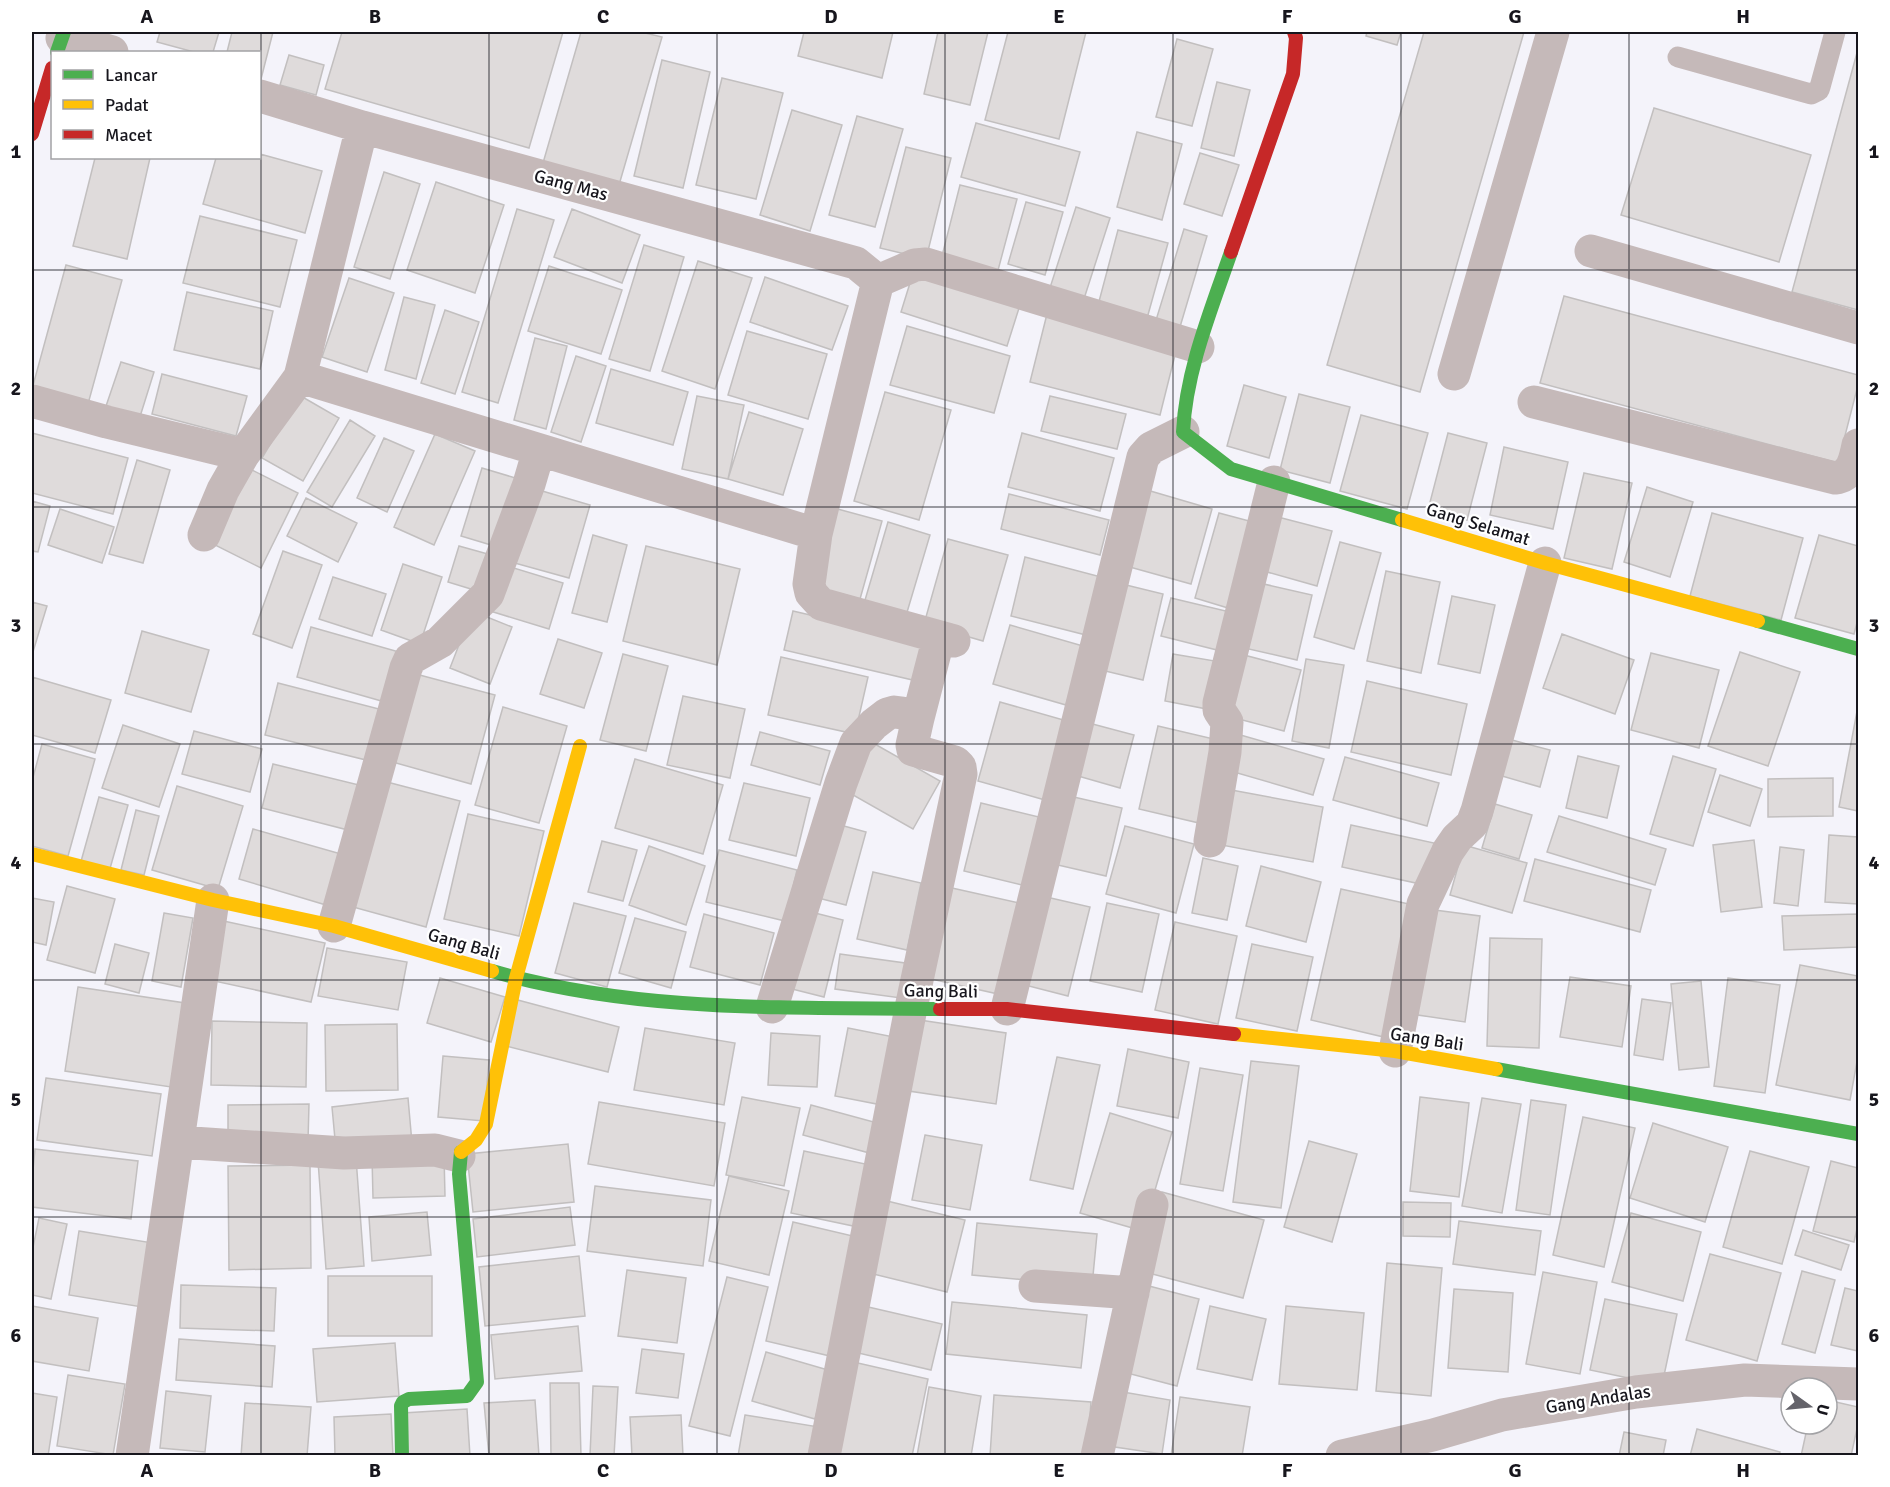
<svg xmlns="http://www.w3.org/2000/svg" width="1890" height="1487" viewBox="0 0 1890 1487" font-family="Signika,sans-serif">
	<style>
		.building { fill: #dfdbdb; stroke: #c2bfbf; stroke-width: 1.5 }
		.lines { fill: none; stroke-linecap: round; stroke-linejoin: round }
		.lane { stroke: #c5b9b9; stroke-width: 21 }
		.street { stroke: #c5b9b9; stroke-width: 33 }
		.fast { stroke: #4caf50; stroke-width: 14 }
		.slow { stroke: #ffc107; stroke-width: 14 }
		.jam { stroke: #c62828; stroke-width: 14 }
		.grid { fill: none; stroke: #17161d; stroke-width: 1.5; stroke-opacity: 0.55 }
		.labels { text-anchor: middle; stroke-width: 4.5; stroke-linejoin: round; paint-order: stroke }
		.street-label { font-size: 18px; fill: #17161d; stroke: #fff }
		.neatline { fill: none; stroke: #17161d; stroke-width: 2 }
		.grid-label { font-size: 20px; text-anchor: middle; font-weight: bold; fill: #17161d }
	</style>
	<rect width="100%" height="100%" fill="#f4f3fa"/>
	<path class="building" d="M160,32h59l-6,20h-19l-37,-10z
		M232,32h41l-13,51v-31h-33z
		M342,32h221l-34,116 -204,-59z
		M581,32h60l21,5 -43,148 -76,-22z
		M804,32h89l-11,46 -84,-22z
		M938,32h50l-18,73 -46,-11z
		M1008,32h78l-27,107 -74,-19z
		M1367,32h34l-4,13 -31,-9z
		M1424,32h100l-104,360 -93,-27z
		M1177,39l36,10 -21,77 -36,-9z
		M1858,49v261l-66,-18z
		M289,55l35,10 -8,30 -36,-10z
		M662,60l48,12 -27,116 -49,-12z
		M722,78l61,15 -27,106 -60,-14z
		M1217,82l33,8 -16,66 -33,-8z
		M1654,108l157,47 -32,107 -158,-47z
		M792,110l50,15 -32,106 -50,-16z
		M857,116l46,13 -28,98 -46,-12z
		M976,123l104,29 -15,54 -104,-29z
		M1137,132l45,12 -20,76 -45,-13z
		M906,147l45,11 -25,101 -46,-11z
		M1200,153l39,12 -17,51 -38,-12z
		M260,154l62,17 -17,62 -102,-29 13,-46h44z
		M95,158h55l-23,101 -54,-13z
		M384,172l36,12 -30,95 -36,-12z
		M436,182l68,23 -29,88 -68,-23z
		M960,185l57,14 -20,75 -56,-14z
		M1026,202l37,10 -18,63 -37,-11z
		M1076,207l34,11 -28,87 -34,-11z
		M517,209l37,11 -56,183 -36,-11z
		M572,209l68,26 -18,48 -68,-26z
		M200,216l97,24 -17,67 -97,-24z
		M1184,229l23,7 -30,101 -24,-7z
		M1118,230l50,13 -22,79 -49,-13z
		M644,245l40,12 -34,114 -41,-12z
		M698,261l54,17 -37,111 -53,-18z
		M66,265l56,15 -37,135 -53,-26z
		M549,266l73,24 -21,64 -73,-23z
		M914,270l106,35 -13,41 -106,-34z
		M765,277l83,29 -16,44 -82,-28z
		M349,278l45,15 -27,79 -45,-15z
		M187,292l86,19 -13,58 -86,-19z
		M1564,296l294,79v10l-20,78 -298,-80z
		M404,297l31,8 -19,74 -31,-9z
		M445,310l34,12 -24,72 -34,-11z
		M1047,314l130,33 -17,68 -130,-33z
		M907,326l103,30 -16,57 -104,-28z
		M747,331l80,23 -19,65 -80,-24z
		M535,338l32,8 -21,83 -32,-9z
		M576,356l30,10 -25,76 -30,-10z
		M121,362l33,10 -16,51 -34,-11z
		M611,369l77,23 -15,53 -77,-22z
		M162,374l85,22 -11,40 -84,-22z
		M1244,385l42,12 -17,61 -42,-12z
		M885,392l66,18 -32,110 -65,-19z
		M1299,394l51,13 -20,76 -50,-13z
		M299,395l40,23 -36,63 -41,-23z
		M697,396l47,9 -16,74 -46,-10z
		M1050,396l76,18 -9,35 -76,-18z
		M749,412l54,17 -20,66 -55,-16z
		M1361,415l67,18 -21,76 -67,-18z
		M350,420l25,16 -43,71 -25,-15z
		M32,433l96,25 -15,56 -81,-21z
		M1022,433l92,25 -14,53 -92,-24z
		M1448,433l39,10 -20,77 -39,-10z
		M435,434l40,17 -41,94 -40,-18z
		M384,438l30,13 -27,61 -30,-14z
		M1504,447l64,15 -15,67 -63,-14z
		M137,460l33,10 -27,93 -34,-9z
		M244,466l54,27 -37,75 -54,-27z
		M482,468l40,12 -21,68 -40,-12z
		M1584,473l48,10 -20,86 -48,-11z
		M1647,487l46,15 -23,75 -46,-15z
		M532,488l58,17 -21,73 -58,-16z
		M1147,490l65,19 -21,75 -65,-18z
		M1009,494l100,26 -9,35 -99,-26z
		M306,498l51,25 -19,39 -51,-26z
		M32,501l18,5 -12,46 -6,-1z
		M834,508l48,13 -22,78 -48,-13z
		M60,509l54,18 -12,36 -54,-18z
		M1219,513l34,9 -25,86 -33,-10z
		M1712,513l91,25 -22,82 -91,-24z
		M1274,516l58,15 -15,55 -57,-16z
		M888,522l42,13 -25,84 -42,-12z
		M593,535l34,10 -20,77 -35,-9z
		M1819,535l39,11v73l-4,15 -59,-16z
		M948,539l60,16 -25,86 -59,-17z
		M1340,542l41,11 -27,96 -40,-12z
		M459,546l36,10 -11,37 -36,-11z
		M646,546l94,23 -23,96 -94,-24z
		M283,551l39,14 -30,83 -39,-14z
		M1025,557l76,20 -15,58 -75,-19z
		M403,564l39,13 -22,67 -39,-14z
		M504,565l59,18 -14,46 -59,-18z
		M1386,571l54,11 -19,91 -54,-12z
		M333,577l53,17 -14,42 -53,-17z
		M1255,582l57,13 -15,65 -57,-13z
		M1122,584l41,10 -20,86 -42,-10z
		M1452,596l43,9 -15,68 -42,-9z
		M1171,598l59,14 -9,39 -60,-15z
		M32,602l15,4 -15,49z
		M472,611l40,16 -22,57 -40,-16z
		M793,611l133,31 -9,39 -133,-31z
		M1010,625l73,21 -17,59 -73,-21z
		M311,627l88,25 -14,50 -88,-25z
		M142,631l67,19 -18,62 -66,-19z
		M1562,634l72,26 -19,54 -72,-26z
		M558,639l44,14 -18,55 -44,-14z
		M1740,652l60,20 -32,94 -60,-20z
		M1651,653l68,17 -20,78 -68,-18z
		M623,654l45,12 -22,85 -46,-11z
		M1173,654l42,7 -8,48 -42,-8z
		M1244,655l57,15 -17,61 -57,-15z
		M781,657l87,20 -13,57 -87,-19z
		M1306,659l38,6 -15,83 -37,-7z
		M412,673l83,22 -24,89 -82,-23z
		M32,677l79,23 -16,53 -63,-18z
		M1367,681l100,23 -16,71 -100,-23z
		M278,683l101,26 -13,51 -101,-25z
		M683,696l62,13 -15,69 -63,-13z
		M1000,702l67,19 -22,79 -67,-19z
		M1858,706v105l-19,-4z
		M503,707l64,19 -28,97 -64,-18z
		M1085,722l49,13 -14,53 -49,-14z
		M123,725l57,19 -21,63 -57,-19z
		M1158,726l60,14 -19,83 -60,-14z
		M194,731l68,18 -12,43 -68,-18z
		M760,732l70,19 -10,34 -69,-20z
		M1237,734l87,25 -11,36 -86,-25z
		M1512,740l38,10 -10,37 -38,-11z
		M873,743l67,38 -27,48 -67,-38z
		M42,744l53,15 -27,97 -36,-10v-65z
		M1578,756l41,10 -12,52 -41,-10z
		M1673,756l43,13 -23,77 -43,-12z
		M1345,757l94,26 -12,43 -94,-26z
		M635,759l88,26 -20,69 -88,-26z
		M273,764l86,21 -11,45 -86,-22z
		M1720,775l42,14 -12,37 -42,-14z
		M1833,778v38l-65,1v-38z
		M387,782l73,19 -34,126 -73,-20z
		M744,783l66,15 -14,58 -67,-16z
		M177,786l66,20 -25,83 -66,-19z
		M1226,789l97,18 -10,55 -97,-18z
		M1065,795l57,13 -16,68 -57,-13z
		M99,797l29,8 -19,67 -29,-7z
		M981,803l62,15 -17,68 -62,-15z
		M1495,804l37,11 -13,44 -37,-11z
		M136,810l23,6 -15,59 -23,-5z
		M468,814l76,17 -25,105 -75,-17z
		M1559,816l107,33 -11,36 -108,-33z
		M833,823l33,9 -20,73 -32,-8z
		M1351,825l83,18 -9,42 -83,-18z
		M1125,826l69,18 -18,69 -70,-19z
		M253,829l88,25 -15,51 -87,-26z
		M1829,835l29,2v67l-33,-2z
		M1754,840l8,67 -41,5 -8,-67z
		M602,841l35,9 -14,51 -35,-9z
		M1464,845l63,18 -15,50 -62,-18z
		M649,846l56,20 -19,59 -57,-20z
		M1780,847l24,3 -6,56 -24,-3z
		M719,850l78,20 -12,51 -79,-19z
		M1203,858l35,8 -11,54 -35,-7z
		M1535,859l116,31 -11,42 -116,-31z
		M1261,866l60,16 -15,60 -60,-16z
		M873,872l48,11 -14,67 -50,-11z
		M67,886l48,13 -20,74 -48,-13z
		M952,888l76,17 -21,91 -76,-17z
		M1341,889l77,17 -30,132 -77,-18z
		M1042,896l48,11 -22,89 -47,-12z
		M32,898l22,4 -8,43 -14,-3z
		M574,903l52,13 -19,71 -52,-14z
		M1107,903l52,11 -17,78 -52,-11z
		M1427,909l53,7 -15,106 -54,-8z
		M803,910l40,10 -19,77 -40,-10z
		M164,913l29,5 -12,69 -29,-6z
		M704,914l70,19 -14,52 -70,-18z
		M1858,914v33l-74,3 -2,-34z
		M635,918l51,14 -15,56 -52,-15z
		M219,920l106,23 -14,59 -106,-23z
		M1175,922l62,14 -19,88 -63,-14z
		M1490,938l52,1 -3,109 -52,-2z
		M115,944l34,9 -10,40 -34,-9z
		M1252,944l61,13 -16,74 -61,-13z
		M327,948l80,14 -9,48 -80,-14z
		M840,954l65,9 -4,35 -66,-9z
		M1800,965l58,11v80l-8,44 -74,-15z
		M1570,977l61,9 -9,61 -62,-10z
		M440,978l65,19 -14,45 -64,-19z
		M1728,978l52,7 -15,108 -51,-7z
		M1701,981l8,86 -30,3 -8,-86z
		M78,987l107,16 -14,84 -106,-16z
		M514,999l105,28 -11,45 -106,-27z
		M1642,999l29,4 -8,57 -29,-5z
		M913,1019l93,14 -10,71 -94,-14z
		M212,1021l95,2 -1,64 -95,-2z
		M397,1024l1,66 -72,1 -1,-66z
		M645,1028l90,15 -11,62 -90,-15z
		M848,1028l46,9 -12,68 -47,-9z
		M771,1033l49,3 -3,51 -49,-2z
		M1128,1049l61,13 -11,56 -61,-12z
		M443,1056l46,4 -5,61 -46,-4z
		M1057,1057l43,8 -27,124 -43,-9z
		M1251,1061l48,5 -18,142 -48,-6z
		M1200,1068l43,7 -20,116 -43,-7z
		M46,1078l115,16 -9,62 -115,-16z
		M742,1097l58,11 -16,78 -58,-11z
		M1420,1097l49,6 -10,94 -49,-6z
		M408,1098l4,45 -76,7 -4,-43z
		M1482,1098l39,6 -19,109 -40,-7z
		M1531,1100l35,5 -16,110 -34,-5z
		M599,1102l126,21 -11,63 -126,-22z
		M309,1104l-1,37 -80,1v-37z
		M811,1105l70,19 -8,30 -70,-19z
		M1110,1113l62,19 -29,99 -63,-18z
		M1583,1117l52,11 -31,139 -51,-12z
		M1653,1123l75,24 -23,75 -75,-24z
		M925,1135l57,10 -12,65 -58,-10z
		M1309,1141l48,13 -25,88 -48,-15z
		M568,1144l6,58 -101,10 -6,-58z
		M35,1149l103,12 -7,58 -99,-12v-26z
		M804,1151l66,14 -12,62 -67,-14z
		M1750,1151l59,16 -27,97 -59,-17z
		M444,1155l1,41 -72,2 -1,-41z
		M356,1158l8,108 -38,3 -8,-108z
		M1831,1161l27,7v56l-4,18 -41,-11z
		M310,1165l1,103 -82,2 -1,-104z
		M729,1176l60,15 -20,84 -60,-14z
		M595,1186l116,14 -8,66 -116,-15z
		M1162,1192l102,28 -21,78 -102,-27z
		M883,1200l82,20 -18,72 -82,-20z
		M1403,1202l48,1 -1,34 -47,-1z
		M570,1207l5,38 -98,12 -4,-38z
		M427,1212l4,43 -59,6 -3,-44z
		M1631,1213l70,19 -18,69 -71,-19z
		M39,1218l28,6 -16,75 -19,-4v-43z
		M1459,1221l82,10 -6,44 -82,-11z
		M793,1222l64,15 -27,119 -64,-15z
		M977,1223l120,11 -5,52 -120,-11z
		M1803,1230l46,15 -8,25 -46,-15z
		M79,1231l80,13 -11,64 -79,-13z
		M1710,1254l71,19 -24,88 -71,-21z
		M579,1256l6,60 -100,10 -6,-59z
		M1387,1263l55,5 -11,128 -55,-5z
		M627,1270l59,8 -9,65 -59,-7z
		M1802,1271l33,9 -20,73 -33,-9z
		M1543,1272l54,10 -17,92 -54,-10z
		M328,1276h104v60h-104z
		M727,1277l41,10 -38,149 -41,-10z
		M181,1285l95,3 -2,43 -94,-3z
		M1149,1286l50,13 -22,87 -50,-13z
		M1845,1288l13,3v60l-27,-6z
		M1454,1289l59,4 -5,79 -60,-4z
		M1605,1299l72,15 -15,71 -72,-15z
		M952,1302l135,13 -6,53 -135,-14z
		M32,1306l66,12 -9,53 -57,-10z
		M864,1306l78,18 -11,46 -77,-18z
		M1210,1306l56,13 -14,61 -55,-11z
		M1286,1306l78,7 -7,77 -78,-6z
		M578,1326l4,45 -87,8 -4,-44z
		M179,1339l96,7 -3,41 -96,-7z
		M395,1343l4,53 -82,6 -4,-53z
		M642,1349l42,5 -6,44 -42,-5z
		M766,1352l62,18 -13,49 -63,-18z
		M849,1361l79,18 -16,77h-83z
		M68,1375l57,9 -12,71 -56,-9z
		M550,1383h29l2,73h-30z
		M593,1386l25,1 -4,69h-24z
		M929,1387l52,9 -10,60h-54z
		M166,1391l45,5 -6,56 -45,-4z
		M1117,1391l53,9 -8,54 -54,-8z
		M32,1393l25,4 -9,59h-16z
		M994,1395l97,7 -4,54h-97z
		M1180,1397l70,10 -8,49h-71z
		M535,1400l4,56h-50l-5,-53z
		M1827,1400l31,7v17l-7,32h-50l7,-32h19z
		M245,1403l66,4 -4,49h-66z
		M467,1409l3,47h-64l-3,-43z
		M391,1414l2,42h-58l-1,-39z
		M681,1415l2,41h-51l-2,-39z
		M745,1415l74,12 -5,29h-76z
		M1697,1429l83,23 -1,4h-89z
		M1624,1432l42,8 -3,16h-44z"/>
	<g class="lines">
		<path class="lane" d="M1678,57l133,37 8,-4 1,-3 15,-55"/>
		<path class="street" d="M62,38l50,14
			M260,96l102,31 494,136 22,18
			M1591,251l267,77
			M878,281l-62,253 -7,50 2,9 10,11 133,37
			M878,281l37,-16 11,-1 272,83
			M1454,374l99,-342
			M300,377l516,157
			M32,401l75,21 136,33
			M1534,402l301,76c17,-2 20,-18 23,-33
			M204,535l19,-45 20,-35 57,-78 62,-250
			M1210,841l15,-89 2,-30 -8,-12v-7l55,-221
			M334,926l72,-258 4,-9 30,-17 48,-48 41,-110 10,-34
			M772,1007l69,-224 15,-40 18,-19 13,-10 7,-2 8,1 16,5 21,-81
			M1007,1009l136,-552 8,-9 32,-16
			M1395,1051l28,-147 25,-53 9,-13 15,-14 5,-13 68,-248
			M178,1142l166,11 91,-3 24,6
			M1035,1286l98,7
			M132,1456l81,-556
			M824,1456l87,-448 50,-234 -1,-7 -5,-5 -42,-12 -1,-5 6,-27
			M1097,1456l55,-251
			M1342,1456l91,-21 69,-20 134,-23 109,-12 113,4"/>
		<path class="fast" d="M57,52l7,-20
			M1231,252c-20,58 -45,118 -48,180l48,37 171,51
			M1758,621l100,28
			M492,971c146,42 298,36 448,38
			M1496,1069l362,65
			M402,1456l-1,-50 2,-4 6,-3 58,-3 10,-14 -18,-208 2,-22"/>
		<path class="slow" d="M1402,520l143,43 213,58
			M32,854l181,46 121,26 158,45
			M1234,1034l161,17 101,18
			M461,1152l15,-12 10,-16 30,-146 64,-232"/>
		<path class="jam" d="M32,134l20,-66
			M1231,252l62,-178 3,-36 -2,-6
			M940,1009h67l227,25"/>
	</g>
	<path class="grid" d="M261,32v1424M489,32v1424M717,32v1424M945,32v1424M1173,32v1424M1401,32v1424M1629,32v1424M32,270h1826M32,507h1826M32,744h1826M32,980h1826M32,1217h1826"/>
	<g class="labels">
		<g class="street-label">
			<text transform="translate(571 185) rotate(15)" y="6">Gang Mas</text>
			<text transform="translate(1478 524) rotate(17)" y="6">Gang Selamat</text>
			<text transform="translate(464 944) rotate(16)" y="6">Gang Bali</text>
			<text transform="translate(941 991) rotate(1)" y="6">Gang Bali</text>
			<text transform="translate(1427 1039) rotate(9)" y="6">Gang Bali</text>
			<text transform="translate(1598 1399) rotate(-9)" y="6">Gang Andalas</text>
		</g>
	</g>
	<rect width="1890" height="1487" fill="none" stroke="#ffffff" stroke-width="66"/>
	<rect x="51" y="51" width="210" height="108" fill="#ffffff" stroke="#a2a2a5" stroke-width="1.5"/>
	<rect x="63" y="70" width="30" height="9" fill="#4caf50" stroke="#a2a2a5" stroke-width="1.5"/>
	<text x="105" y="81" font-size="18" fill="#17161d">Lancar</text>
	<rect x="63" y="100" width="30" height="9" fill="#ffc107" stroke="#a2a2a5" stroke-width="1.5"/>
	<text x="105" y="111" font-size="18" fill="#17161d">Padat</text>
	<rect x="63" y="130" width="30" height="9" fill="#c62828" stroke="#a2a2a5" stroke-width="1.5"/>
	<text x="105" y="141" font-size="18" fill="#17161d">Macet</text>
	<g transform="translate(1809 1406) rotate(105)"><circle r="28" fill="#ffffff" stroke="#a2a2a5" stroke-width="1.5"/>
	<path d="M0-4.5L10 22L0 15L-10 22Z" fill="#64636a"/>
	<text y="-9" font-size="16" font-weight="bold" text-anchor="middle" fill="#17161d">U</text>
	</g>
	<rect x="33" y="33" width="1824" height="1421" class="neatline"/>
	<g class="grid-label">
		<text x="147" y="23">A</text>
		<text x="375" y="23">B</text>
		<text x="603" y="23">C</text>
		<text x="831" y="23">D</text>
		<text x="1059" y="23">E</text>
		<text x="1287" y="23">F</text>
		<text x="1515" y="23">G</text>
		<text x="1743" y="23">H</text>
		<text x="16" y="158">1</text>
		<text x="1874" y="158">1</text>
		<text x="16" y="395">2</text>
		<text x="1874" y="395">2</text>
		<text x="16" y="632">3</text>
		<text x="1874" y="632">3</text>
		<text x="16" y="869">4</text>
		<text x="1874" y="869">4</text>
		<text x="16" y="1106">5</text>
		<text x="1874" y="1106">5</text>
		<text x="16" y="1342">6</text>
		<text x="1874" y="1342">6</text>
		<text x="147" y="1477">A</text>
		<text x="375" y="1477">B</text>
		<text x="603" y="1477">C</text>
		<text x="831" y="1477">D</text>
		<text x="1059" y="1477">E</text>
		<text x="1287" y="1477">F</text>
		<text x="1515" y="1477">G</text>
		<text x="1743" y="1477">H</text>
	</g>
</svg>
